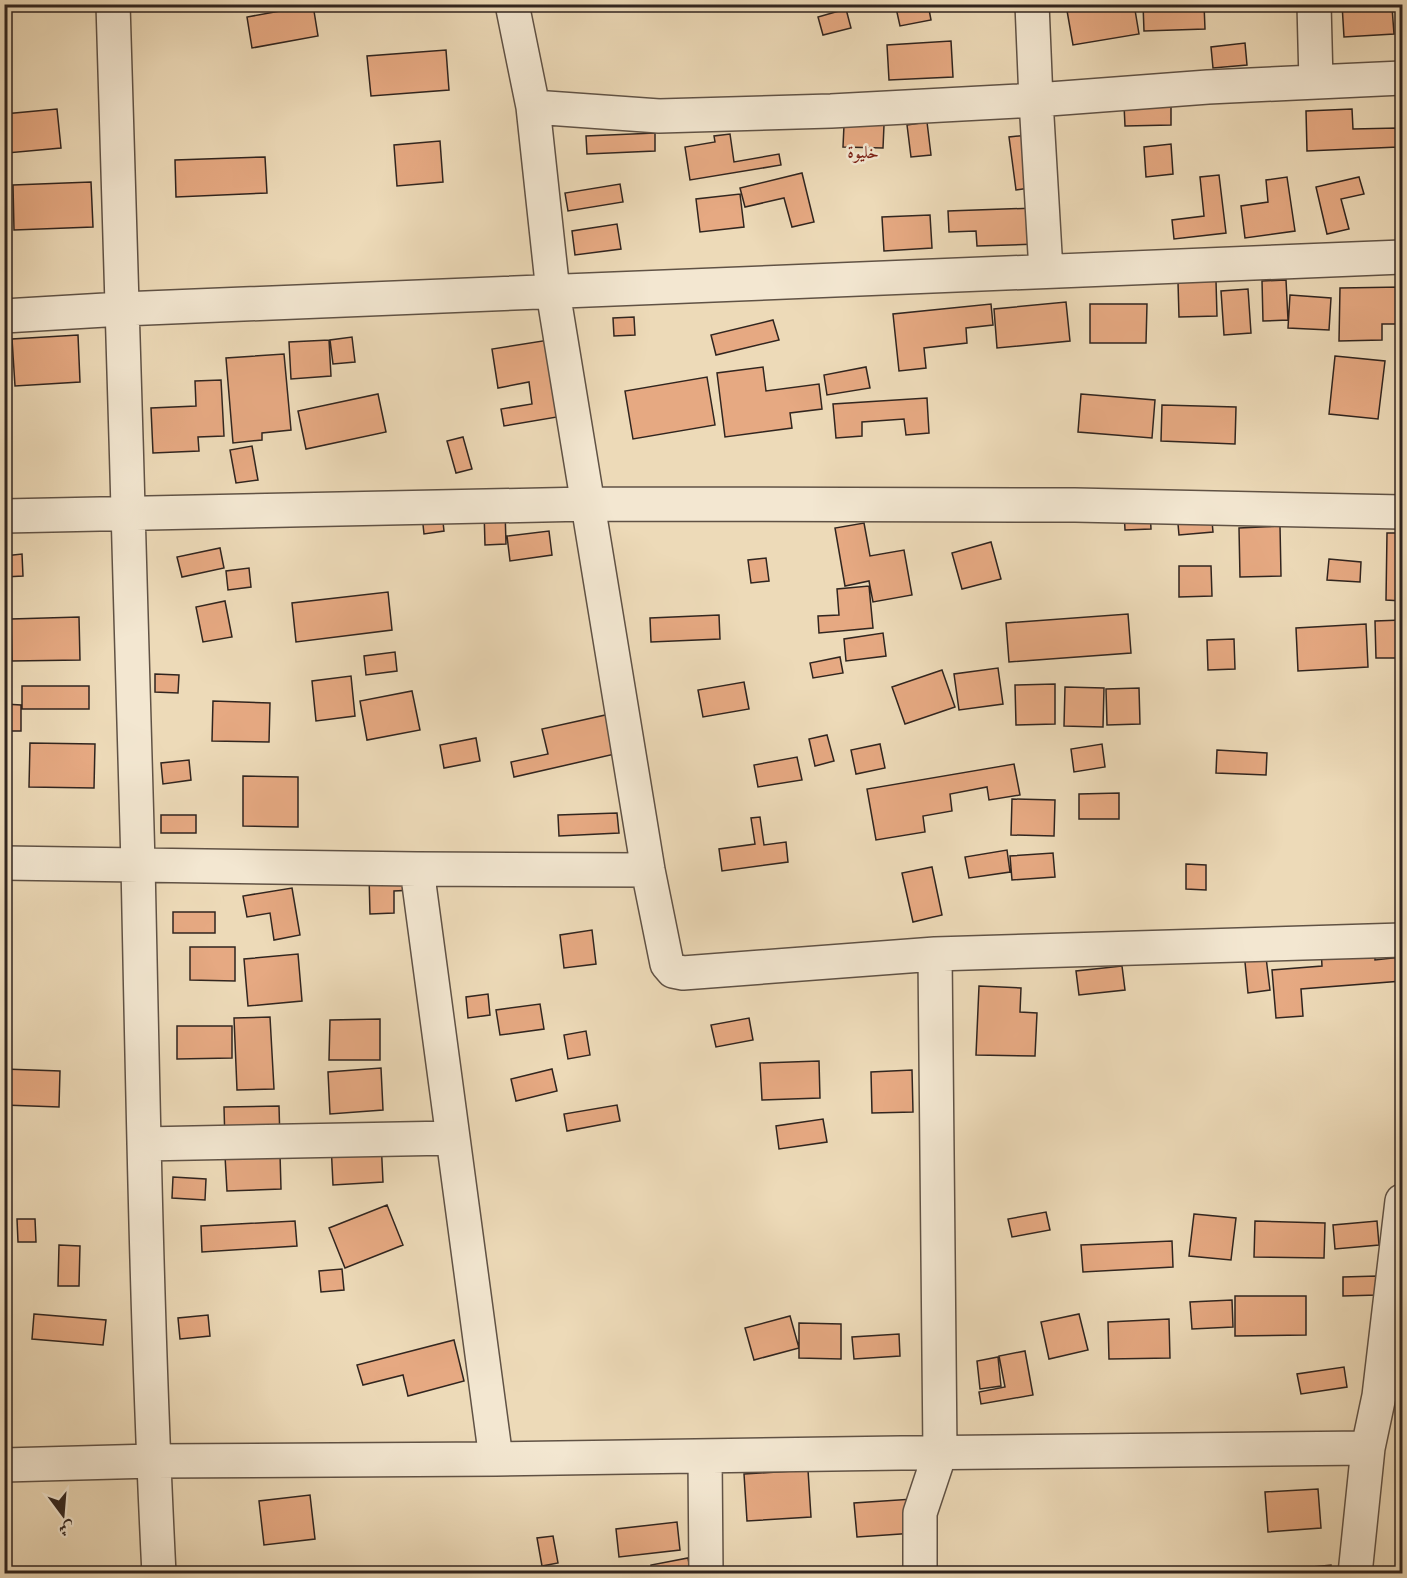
<svg xmlns="http://www.w3.org/2000/svg" width="1407" height="1578" viewBox="0 0 1407 1578" font-family="Vollkorn,Amiri,serif">
	<style>
		.building { fill: #e6a982; stroke: #31251f; stroke-width: 1.5 }
		.lines { fill: none; stroke-linecap: round; stroke-linejoin: round }
		.street-casing { stroke: #605245; stroke-width: 36 }
		.street { stroke: #f3e7d1; stroke-width: 33 }
		.labels { text-anchor: middle; stroke-width: 5; stroke-linejoin: round; paint-order: stroke }
		.neighbourhood-label { font-size: 18px; fill: #7a1f14; stroke: #f3e7d1 }
	</style>
	<rect width="100%" height="100%" fill="#eddab8"/>
	<filter id="stains"><feTurbulence type="fractalNoise" baseFrequency=".00333" numOctaves="4"/><feColorMatrix values="0 0 0 0 .2 0 0 0 0 .09 0 0 0 0 .02 0 0 0 .5 -.17"/></filter>
	<radialGradient id="worn" r=".72"><stop offset=".6" stop-color="#630" stop-opacity="0"/><stop offset="1" stop-color="#630" stop-opacity=".3"/></radialGradient>
	<path class="building" d="M912,4h16l3,16 -31,6 -4,-18z
		M1134,4l5,30 -66,11 -7,-40z
		M1143,4h61l1,25 -61,2z
		M1342,4h60v2l-10,1 2,27 -50,3z
		M313,5l5,31 -66,12 -5,-31z
		M846,9l5,19 -28,7 -5,-18z
		M951,41l2,36 -64,3 -2,-35z
		M1245,43l2,22 -34,3 -2,-21z
		M446,50l3,40 -78,6 -4,-40z
		M1171,103v22l-46,1 -1,-21z
		M57,109l4,39 -54,5 -3,-39z
		M1352,109l1,20 45,-1v19l-91,4 -1,-40z
		M927,122l4,33 -20,2 -4,-32z
		M844,125h40l-1,23 -40,-1z
		M655,133v18l-68,3 -1,-18z
		M730,134l4,28 45,-8 2,11 -91,15 -5,-33 30,-5 -1,-6z
		M1029,135l7,52 -20,3 -7,-53z
		M440,141l3,41 -46,4 -3,-41z
		M1171,144l2,30 -27,3 -2,-30z
		M265,157l2,36 -91,4 -1,-37z
		M802,173l12,49 -22,5 -8,-29 -39,9 -5,-19z
		M1219,175l7,58 -52,6 -2,-19 32,-4 -4,-39z
		M1287,177l8,54 -50,7 -4,-32 27,-4 -2,-22z
		M1359,177l5,17 -23,5 8,30 -22,5 -11,-47z
		M91,182l2,45 -79,3 -1,-45z
		M620,184l3,18 -55,9 -3,-18z
		M740,194l4,33 -44,5 -4,-33z
		M1036,208l1,36 -60,2 -1,-15 -27,1 -1,-21z
		M930,215l2,33 -48,3 -2,-34z
		M617,224l4,25 -46,6 -3,-24z
		M1286,280l2,40 -25,1 -1,-40z
		M1216,281l1,35 -38,1 -1,-35z
		M1402,287v37h-20v16l-43,1 1,-53z
		M1248,289l3,44 -27,2 -3,-44z
		M1290,295l41,3 -2,32 -41,-2z
		M1066,302l4,39 -73,7 -3,-39z
		M991,304l2,21 -27,3 1,15 -43,5 2,20 -27,3 -6,-57z
		M1090,304h57l-1,39h-56z
		M634,317l1,18 -21,1 -1,-18z
		M773,320l6,20 -63,15 -5,-20z
		M78,335l2,47 -65,4 -3,-47z
		M352,337l3,25 -22,2 -3,-24z
		M555,339l14,76 -65,11 -3,-17 31,-5 -3,-22 -31,6 -6,-39z
		M329,340l2,36 -40,3 -2,-37z
		M284,354l7,76 -29,3v7l-29,3 -7,-85z
		M1335,356l50,5 -7,58 -49,-5z
		M763,367l3,24 53,-7 3,25 -32,4 2,15 -67,9 -8,-64z
		M866,367l4,21 -43,7 -3,-20z
		M707,377l8,48 -82,14 -8,-48z
		M221,380l3,56 -26,1 1,14 -46,2 -2,-45 45,-2 -1,-25z
		M378,394l8,38 -80,17 -8,-38z
		M1081,394l74,6 -3,38 -74,-6z
		M927,398l2,35 -23,2 -2,-16 -42,3v14l-26,2 -3,-34z
		M1162,405l74,2 -1,37 -74,-3z
		M463,437l9,32 -16,4 -9,-32z
		M252,446l6,34 -22,3 -6,-33z
		M484,510h21l1,34 -21,1z
		M1211,510l2,22 -34,3 -2,-22z
		M1124,511h26l1,18 -26,1z
		M442,513l2,18 -20,3 -2,-19z
		M864,523l6,33 34,-6 8,45 -39,7 -4,-21 -24,5 -10,-58z
		M1280,526l1,50 -41,1 -1,-49z
		M549,531l3,24 -42,6 -3,-25z
		M1387,533h15v68l-16,-1z
		M991,542l10,37 -39,10 -10,-36z
		M220,548l4,20 -42,9 -5,-20z
		M22,554l1,22 -19,1v-21z
		M766,558l3,23 -18,2 -3,-23z
		M1329,559l32,3 -1,20 -33,-2z
		M1179,566h32l1,30 -33,1z
		M249,568l2,19 -23,3 -2,-19z
		M869,586l4,42 -54,5 -1,-17 21,-1 -2,-26z
		M388,592l4,38 -96,12 -4,-39z
		M225,601l7,36 -29,5 -7,-35z
		M1128,614l3,39 -122,9 -3,-39z
		M719,615l1,24 -69,3 -1,-24z
		M79,617l1,43 -68,1 -1,-42z
		M1402,620v38h-26l-1,-37z
		M1366,624l2,43 -70,4 -2,-43z
		M883,633l3,23 -40,5 -2,-22z
		M1234,639l1,30 -27,1 -1,-30z
		M395,652l2,19 -31,4 -2,-19z
		M840,657l3,16 -30,5 -3,-15z
		M998,668l5,36 -44,6 -5,-36z
		M942,670l13,37 -50,17 -13,-37z
		M155,674l24,1 -1,18 -23,-1z
		M351,676l4,40 -39,5 -4,-40z
		M744,682l5,27 -46,8 -5,-27z
		M1055,684v40l-39,1 -1,-40z
		M22,686h67v23h-67z
		M1065,687l39,1 -1,39 -39,-1z
		M1139,688l1,36 -33,1 -1,-36z
		M412,691l8,39 -53,10 -7,-39z
		M213,701l57,2 -1,39 -57,-1z
		M4,704l17,1v26h-17z
		M619,712l9,39 -114,26 -3,-15 37,-8 -6,-25z
		M827,735l7,26 -19,5 -6,-27z
		M476,738l4,23 -36,7 -4,-23z
		M30,743l65,1 -1,44 -65,-1z
		M880,744l5,24 -29,6 -5,-24z
		M1102,744l3,23 -31,5 -3,-23z
		M1217,750l50,3 -1,22 -50,-2z
		M797,757l5,23 -44,7 -4,-22z
		M189,760l2,20 -28,4 -2,-21z
		M1014,764l6,31 -31,5 -2,-13 -37,7 2,17 -29,5 2,16 -49,8 -9,-51z
		M243,776l55,1v50l-55,-1z
		M1119,793v26h-40v-25z
		M1012,799l43,1 -1,36 -43,-1z
		M617,813l2,20 -60,3 -1,-21z
		M161,815h35v18h-35z
		M760,817l4,28 22,-3 2,20 -66,9 -3,-22 36,-5 -4,-26z
		M1007,850l3,22 -41,6 -4,-21z
		M1053,853l2,24 -43,3 -2,-24z
		M1186,864l20,1v25l-20,-1z
		M932,867l10,48 -29,7 -11,-49z
		M413,874l1,16 -20,1v22l-24,1 -1,-39z
		M292,888l8,47 -26,5 -4,-27 -23,4 -4,-21z
		M173,912h42v21h-42z
		M592,930l4,34 -32,4 -4,-33z
		M1374,944l1,16 27,-3v24l-101,8 2,27 -27,2 -4,-48 50,-4 -1,-18z
		M190,947h45v34l-45,-1z
		M1265,949l5,41 -22,3 -4,-41z
		M298,954l4,47 -54,5 -4,-47z
		M1122,966l3,24 -46,5 -3,-24z
		M979,986l42,2 -1,24 17,1 -2,43 -59,-1z
		M488,994l2,21 -22,3 -2,-21z
		M540,1004l4,25 -44,6 -4,-25z
		M270,1017l4,72 -37,1 -3,-72z
		M749,1018l4,22 -37,7 -5,-22z
		M380,1019v41h-51l1,-40z
		M177,1026h55v32l-55,1z
		M586,1031l4,24 -22,4 -4,-24z
		M819,1061l1,37 -58,2 -2,-37z
		M381,1068l2,42 -53,4 -2,-42z
		M4,1069l56,2 -1,36 -55,-2z
		M552,1069l5,22 -41,10 -5,-22z
		M912,1070l1,42 -41,1 -1,-41z
		M617,1105l3,16 -53,10 -3,-17z
		M279,1106l1,35 -55,2 -1,-36z
		M823,1119l4,23 -48,7 -3,-23z
		M381,1140l2,42 -50,3 -2,-42z
		M280,1154l1,35 -54,2 -2,-35z
		M173,1177l33,2 -1,21 -33,-2z
		M387,1205l16,40 -58,23 -16,-40z
		M1046,1212l4,18 -38,7 -4,-18z
		M1194,1214l42,4 -5,42 -42,-4z
		M17,1219h18l1,23h-18z
		M295,1221l2,25 -95,6 -1,-26z
		M1255,1221l70,2 -1,35 -70,-1z
		M1377,1221l2,24 -44,4 -2,-24z
		M1172,1241l1,26 -90,5 -2,-27z
		M59,1245l21,1 -1,40h-21z
		M342,1269l2,21 -23,2 -2,-21z
		M1377,1276v19l-34,1v-19z
		M1235,1296h71v39l-71,1z
		M1232,1300l1,27 -41,2 -2,-27z
		M34,1314l72,6 -3,25 -71,-6z
		M1079,1314l9,36 -39,9 -8,-37z
		M208,1315l2,21 -30,3 -2,-21z
		M790,1316l9,32 -45,12 -9,-32z
		M1169,1319l1,39 -61,1 -1,-37z
		M799,1323l42,1v35l-42,-1z
		M899,1334l1,22 -46,3 -2,-22z
		M454,1340l10,41 -56,15 -5,-21 -40,10 -6,-20z
		M1025,1351l8,44 -52,9 -2,-12 26,-5 -6,-31z
		M998,1357l3,29 -21,3 -3,-28z
		M1344,1367l3,20 -46,7 -4,-20z
		M1398,1459h4v19h-4z
		M808,1470l3,47 -64,4 -3,-47z
		M1318,1489l3,39 -53,4 -3,-40z
		M310,1495l5,44 -51,6 -5,-44z
		M913,1499l2,34 -58,4 -3,-34z
		M1402,1507v28h-2l-4,-27z
		M677,1522l3,28 -61,7 -3,-28z
		M553,1536l5,27 -16,3 -5,-28z
		M688,1558l3,16h-39l-1,-9z
		M1331,1565l1,9h-38l-1,-5z
		M607,1567v7h-25l-1,-4z
		M828,1572v2h-44z"/>
	<g class="lines">
		<g class="street-casing">
			<path id="street" d="M113,4c8,287 18,573 25,860 5,236 9,473 21,710
				M512,4l21,103 20,185 95,578 19,94 6,7 10,2 252,-19 467,-14
				M1032,4l4,96 10,171
				M1314,4l2,78
				M533,107l126,9 172,-5 205,-11 172,-13 194,-9
				M4,316l118,-7 1280,-52
				M4,516l584,-12 487,1 327,7
				M4,863l413,6 231,1
				M417,869l79,590
				M144,1144l309,-6
				M705,1456l1,118
				M4,1465l149,-4 343,-2 405,-6 467,-5
				M920,1574v-61l20,-60 -5,-499
				M1355,1574l13,-126 11,-52 23,-195"/>
		</g>
		<use href="#street" class="street"/>
	</g>
	<g class="labels">
		<g class="neighbourhood-label">
			<text x="863" y="158">خليوة</text>
		</g>
	</g>
	<rect width="1407" height="1578" fill="none" stroke="#eddab8" stroke-width="24"/>
	<rect x="6" y="6" width="1395" height="1566" fill="none" stroke="#31251f" stroke-width="3"/>
	<rect x="12" y="12" width="1383" height="1554" fill="none" stroke="#31251f" stroke-width="1.5"/>
	<g transform="translate(63 1515) rotate(164)" stroke="#f3e7d1" stroke-width="4.5" paint-order="stroke">
	<path d="M0-4.5L10 22L0 15L-10 22Z" fill="#31251f"/>
	<text y="-9" font-size="16" font-weight="bold" text-anchor="middle" fill="#31251f">ش</text>
	</g>
	<rect width="100%" height="100%" filter="url(#stains)"/>
	<rect width="100%" height="100%" fill="url(#worn)"/>
</svg>
